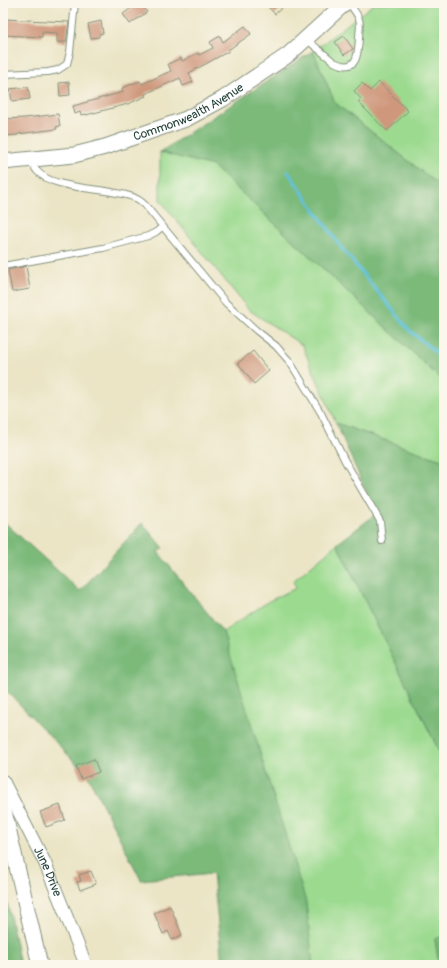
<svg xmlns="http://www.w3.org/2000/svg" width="447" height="968" viewBox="0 0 447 968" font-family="Pangolin,sans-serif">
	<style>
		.green { fill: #9bda8f; stroke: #5d8c62 }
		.forest { fill: #7cba7a; stroke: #4e7c57 }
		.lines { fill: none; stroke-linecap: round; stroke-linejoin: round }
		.stream { stroke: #60c3de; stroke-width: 3 }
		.building { fill: #cf987d }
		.service-casing { stroke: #85917d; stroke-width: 8 }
		.minor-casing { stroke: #85917d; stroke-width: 14 }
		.tertiary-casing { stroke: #85917d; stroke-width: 17 }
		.service { stroke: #fff; stroke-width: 6 }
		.minor { stroke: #fff; stroke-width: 12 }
		.tertiary { stroke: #fff; stroke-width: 15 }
		.labels { text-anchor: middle; stroke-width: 3; stroke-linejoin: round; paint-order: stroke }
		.street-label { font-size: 12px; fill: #1f3d34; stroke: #fbf7ec }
	</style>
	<rect width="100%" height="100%" fill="#fbf7ec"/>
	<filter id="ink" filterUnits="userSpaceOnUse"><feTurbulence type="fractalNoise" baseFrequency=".025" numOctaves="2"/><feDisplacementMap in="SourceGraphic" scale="8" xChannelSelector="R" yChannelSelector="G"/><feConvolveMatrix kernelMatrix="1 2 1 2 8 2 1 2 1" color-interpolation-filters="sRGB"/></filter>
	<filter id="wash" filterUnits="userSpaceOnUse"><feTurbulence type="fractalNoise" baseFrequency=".012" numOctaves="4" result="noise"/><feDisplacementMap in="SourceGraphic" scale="16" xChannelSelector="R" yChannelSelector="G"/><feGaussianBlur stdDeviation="0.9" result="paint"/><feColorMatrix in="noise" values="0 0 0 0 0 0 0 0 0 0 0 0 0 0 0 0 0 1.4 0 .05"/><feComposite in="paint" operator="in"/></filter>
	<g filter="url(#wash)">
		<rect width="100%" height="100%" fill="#ebe5c6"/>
		<path class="green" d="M375,3h69v186l-109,-86 -22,-52z
			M160,152l53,14 227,212 4,1v82l-108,-38 -34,-78 -53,-35 -89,-110z
			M337,544l107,217v175l-9,3 4,26h-128l-88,-333 46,-31 27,-13 -3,-7z"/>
		<path class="forest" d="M313,51l22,52 109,86v190l-4,-1 -227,-212 -53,-14z
			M336,423l108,38v300l-107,-217 39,-30z
			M3,521l77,70 62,-68 21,25 -5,4 65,80 83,270 7,63h-91l-9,-92 -72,7 -53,-104 -80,-84 -5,1z
			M3,881l17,84h-17z
			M444,936v29h-5l-4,-26z"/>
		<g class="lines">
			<path class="stream" d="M288,172l52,74 70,85 34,28"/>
		</g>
		<g id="blocks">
			<path class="building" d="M138,3h3l6,9 -17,12 -7,-10z
				M272,3h15l-12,11 -7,-7z
				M3,19l66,3 -3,20h-9v-9l-15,-1v5l-39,-2z
				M101,21l2,12 -4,1v3l-8,1 -3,-14z
				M245,26l6,8 -23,16 1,1 -40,22 4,9 -10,4 -3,-8 -35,16 1,2 -18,8 -42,11v-1l-5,1 -1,-3 -5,2 -2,-8 50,-14 -1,-4 18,-7 2,3 29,-13 -3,-7 13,-6 1,3 16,-8 1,2 14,-7 -3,-6 10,-6 3,6z
				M344,36l9,13 -9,6 -9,-13z
				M69,82l1,13 -10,1 -1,-13z
				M379,82l29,29 -21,20 -29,-29 3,-3 -7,-8 8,-8 8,8z
				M28,87l2,12 -18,2 -2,-12z
				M58,114l2,12 -4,1 1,2 -39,5v1l-14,1 -1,-17 22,-1z
				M26,266l4,23 -18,3 -4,-22z
				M253,351l16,20 -15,13 -16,-21z
				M94,759l5,13 -18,7 -5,-13z
				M60,805l5,15 -19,7 -6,-15z
				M91,871l5,13 -16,6 -3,-8 4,-1 -2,-6z
				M170,906l12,29 -10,5 -4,-9 -5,3 -9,-21z"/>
		</g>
	</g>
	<g filter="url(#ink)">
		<use href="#blocks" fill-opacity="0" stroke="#85917d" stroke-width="1"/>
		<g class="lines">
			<g class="service-casing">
				<path id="service" d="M306,39l28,23c23,11 24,-6 25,-24 0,-6 2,-14 0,-19 -2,-6 -7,-11 -10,-16
					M3,74l45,-2 10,-2 9,-6 3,-12 5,-49
					M31,160c2,3 3,8 6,11 17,20 73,16 98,27 3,1 7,4 10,7l81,98 31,28 19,15 14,16 31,51 24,48 35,60 2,20
					M3,266l100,-18 45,-12 8,-4 6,-5"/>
			</g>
			<g class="minor-casing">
				<g id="minor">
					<path id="s1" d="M3,781l42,82 41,102"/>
				</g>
			</g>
			<g class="tertiary-casing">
				<g id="tertiary">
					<path id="s2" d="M3,162l71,-7 31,-8 81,-28 37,-20 65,-44 57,-52"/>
					<path d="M3,807l37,158"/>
				</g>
			</g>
			<use href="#service" class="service"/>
			<use href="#minor" class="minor"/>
			<use href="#tertiary" class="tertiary"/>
		</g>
	</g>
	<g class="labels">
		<g class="street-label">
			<text dy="4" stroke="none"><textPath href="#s2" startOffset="194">Commonwealth Avenue</textPath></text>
			<text dy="4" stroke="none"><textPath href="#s1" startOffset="101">June Drive</textPath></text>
		</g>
	</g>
	<rect width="447" height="968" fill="none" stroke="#fbf7ec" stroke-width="16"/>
</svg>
